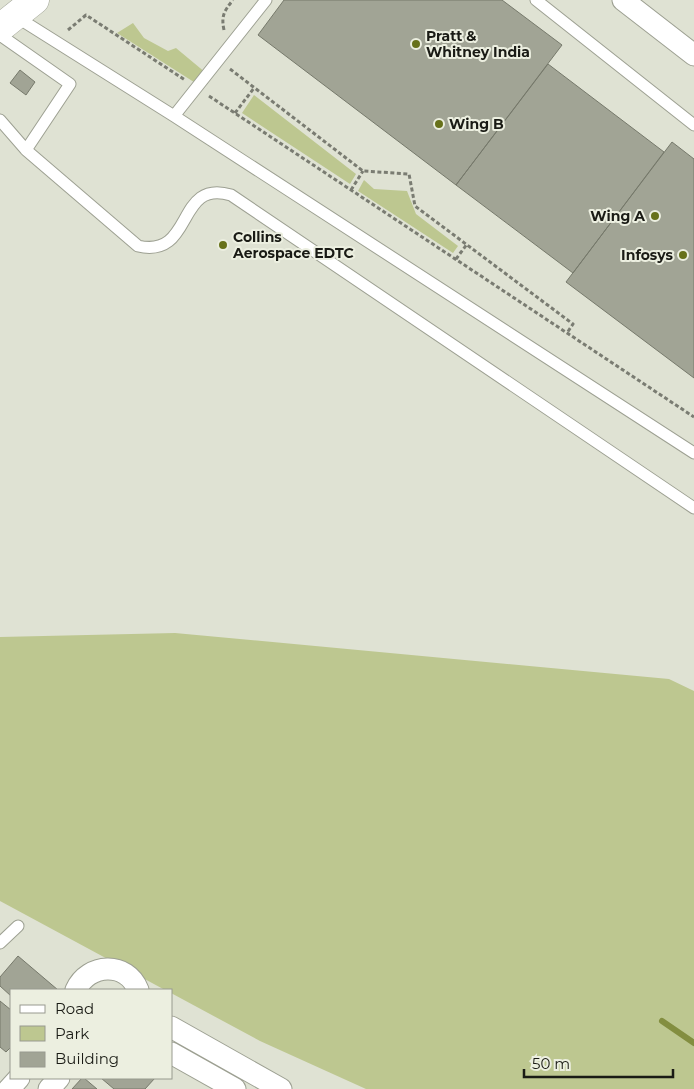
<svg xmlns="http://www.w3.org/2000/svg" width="694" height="1089" viewBox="0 0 694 1089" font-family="Montserrat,sans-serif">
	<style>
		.green { fill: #bdc790 }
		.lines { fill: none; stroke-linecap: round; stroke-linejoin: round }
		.stream { stroke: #838e40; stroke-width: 6 }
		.building { fill: #a1a495; stroke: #76796b }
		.lane-casing { stroke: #9da092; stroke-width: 13 }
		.street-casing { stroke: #9da092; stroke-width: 23 }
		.secondary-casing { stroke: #9da092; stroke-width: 29 }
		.path { stroke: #7a7c72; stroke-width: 3; stroke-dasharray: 4 2.5; stroke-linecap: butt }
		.lane { stroke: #fff; stroke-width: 11 }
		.street { stroke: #fff; stroke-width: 21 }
		.secondary { stroke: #fff; stroke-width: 28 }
		.poi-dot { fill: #67711a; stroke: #ecefe0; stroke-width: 2 }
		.labels { text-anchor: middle; stroke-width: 4; stroke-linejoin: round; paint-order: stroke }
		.poi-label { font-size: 14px; font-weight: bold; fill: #1a1b15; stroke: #ecefe0; text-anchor: start }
	</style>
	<rect width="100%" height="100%" fill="#dfe2d3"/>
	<path class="green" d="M133,23l11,15 24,13 8,-3 30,25 -9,11 -80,-51z
		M254,95l102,79 -6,10 -108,-71z
		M364,180l10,9 33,2 9,23 42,32 -5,7 -95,-62z
		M175,633l494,46 25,12v398h-328l-106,-48 -89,-48v-3h-6l-165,-89v-264z"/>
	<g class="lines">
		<path class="stream" d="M662,1021l32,22"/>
	</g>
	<path class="building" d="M284,0h218l60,45 -106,140 -198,-150z
		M548,64l116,88 -91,121 -117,-88z
		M20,70l15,12 -9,13 -16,-12z
		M672,142l22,17v219l-128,-96z
		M18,956l40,34h-47v6l-11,-10v-9z
		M0,1001l11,9v37l-5,5 -6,-5z
		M82,1078h2l13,11h-25z
		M101,1078h54l-10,11h-31z"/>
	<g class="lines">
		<g class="lane-casing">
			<path id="lane" d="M536,0l158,125
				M15,16l159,100 520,337
				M0,35l70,49 -44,66 -26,-30
				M174,116l92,-116
				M26,150l112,96c57,13 37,-68 93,-51l463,313
				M0,943l18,-17"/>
		</g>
		<g class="street-casing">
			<path id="street" d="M623,0l71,55
				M76,990c12,-27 51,-29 62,0
				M171,1027l110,62
				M171,1053l64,36
				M9,1089l10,-11
				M49,1089l10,-11"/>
		</g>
		<g class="secondary-casing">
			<path id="secondary" d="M0,28l35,-28"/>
		</g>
		<path class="path" d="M68,30l18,-15 99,65
			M224,30c-3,-14 0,-19 9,-30
			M230,69l133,102 46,3 6,32 158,118 -6,9
			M209,96l485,321
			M235,113l19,-25
			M351,190l12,-19
			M456,259l11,-15"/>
		<use href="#lane" class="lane"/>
		<use href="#street" class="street"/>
		<use href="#secondary" class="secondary"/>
	</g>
	<g class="poi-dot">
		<circle cx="416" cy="44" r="5"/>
		<circle cx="439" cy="124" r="5"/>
		<circle cx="655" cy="216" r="5"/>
		<circle cx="223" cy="245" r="5"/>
		<circle cx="683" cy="255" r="5"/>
	</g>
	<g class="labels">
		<g class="poi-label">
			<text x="426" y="41">Pratt &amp;<tspan x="426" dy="16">Whitney India</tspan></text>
			<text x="449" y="129">Wing B</text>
			<text x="645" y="221" text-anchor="end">Wing A</text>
			<text x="233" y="242">Collins<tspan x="233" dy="16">Aerospace EDTC</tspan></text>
			<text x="673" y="260" text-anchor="end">Infosys</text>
		</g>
	</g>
	<rect x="10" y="989" width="162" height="90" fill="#ecefe0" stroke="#989a8f"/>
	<rect x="20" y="1005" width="25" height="8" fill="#ffffff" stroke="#989a8f"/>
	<text x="55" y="1014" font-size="15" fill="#1a1b15">Road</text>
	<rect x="20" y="1026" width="25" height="15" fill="#bdc790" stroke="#989a8f"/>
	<text x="55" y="1039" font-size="15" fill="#1a1b15">Park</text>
	<rect x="20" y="1052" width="25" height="15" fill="#a1a495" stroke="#989a8f"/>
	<text x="55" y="1064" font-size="15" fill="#1a1b15">Building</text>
	<path d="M524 1069v8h149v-8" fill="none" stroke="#1a1b15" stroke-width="2.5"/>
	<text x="532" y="1069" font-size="15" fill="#1a1b15" stroke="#ecefe0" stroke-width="4" paint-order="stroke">50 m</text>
</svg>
